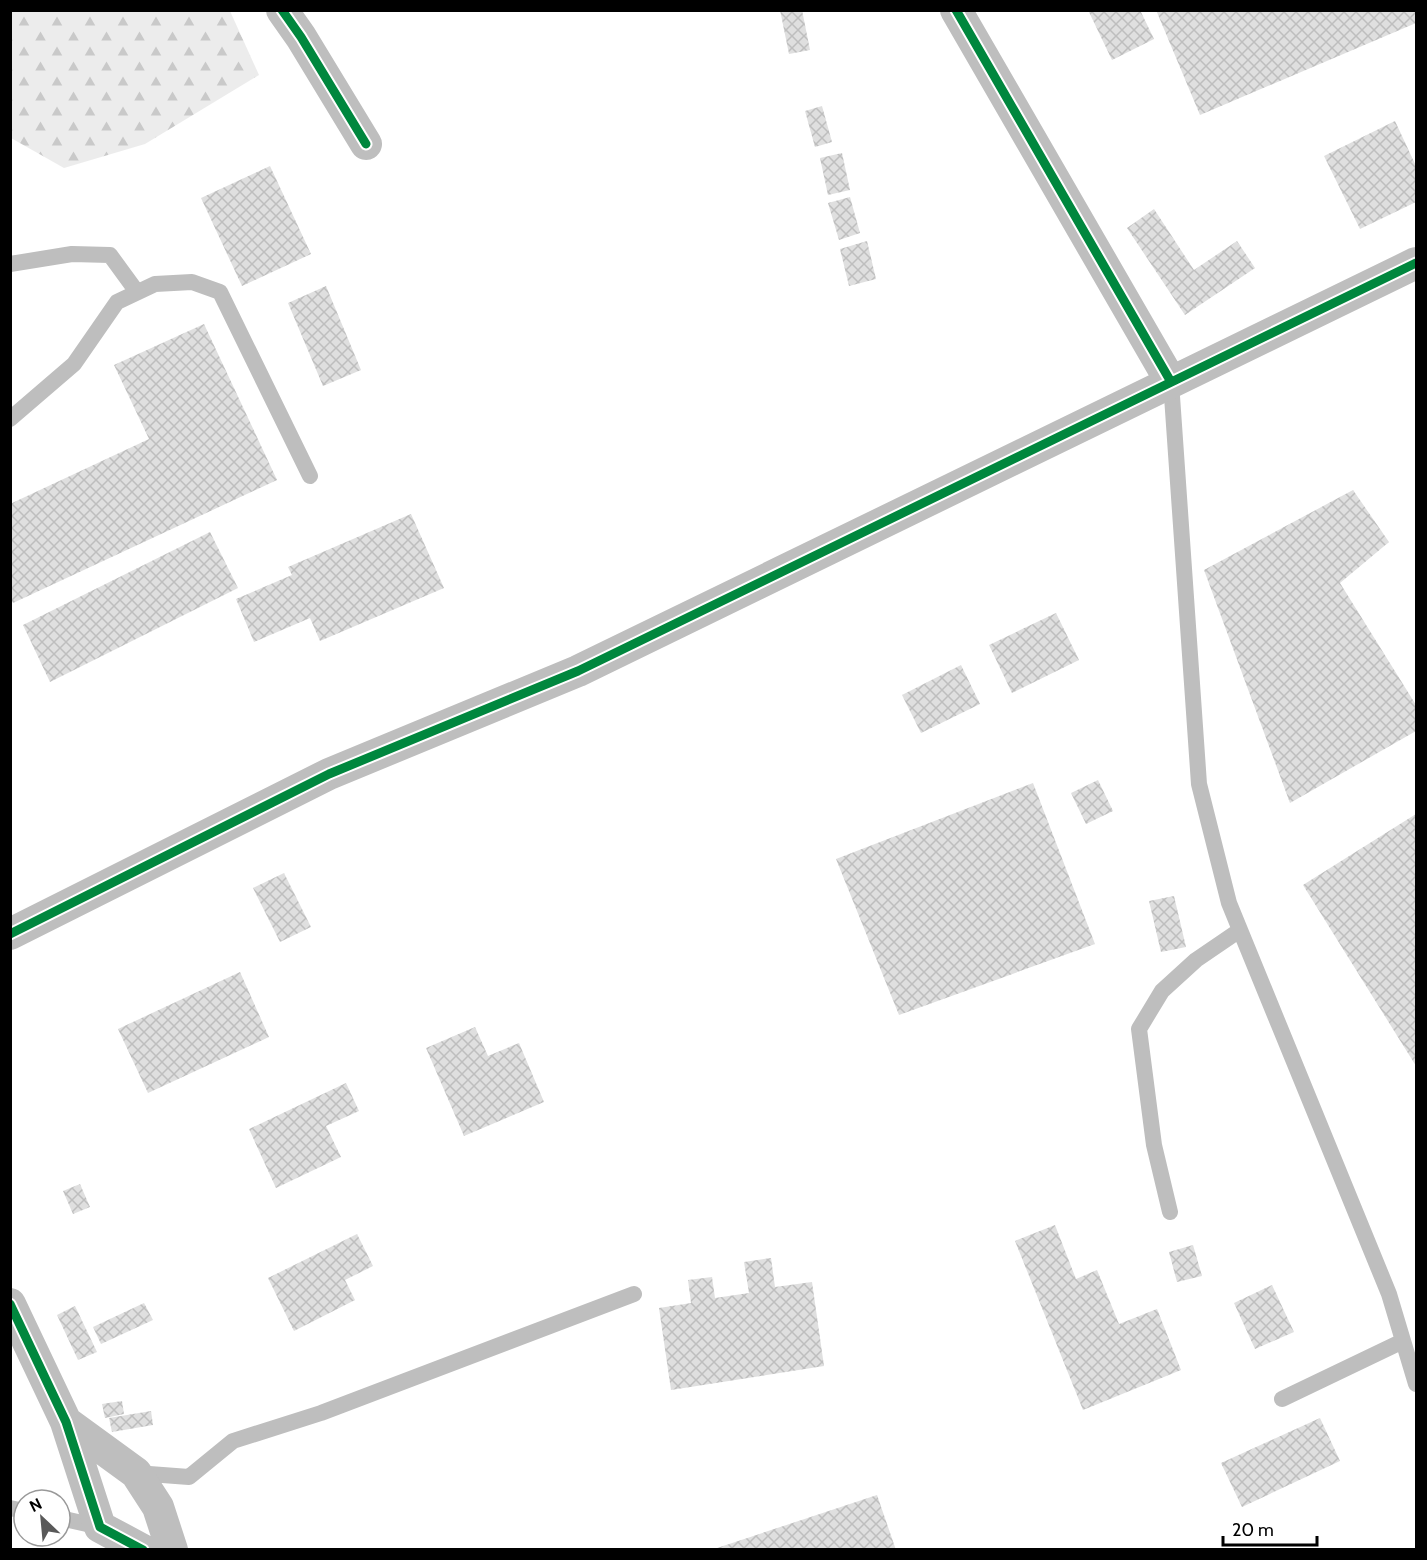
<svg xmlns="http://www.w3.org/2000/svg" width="1427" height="1560" viewBox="0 0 1427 1560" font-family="Cabin,sans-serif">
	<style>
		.forest { fill: url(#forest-firs) }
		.building { fill: url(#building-cross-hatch) }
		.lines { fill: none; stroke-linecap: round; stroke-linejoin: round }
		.lane { stroke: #bebebe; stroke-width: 16 }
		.street { stroke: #bebebe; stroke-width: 32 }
		.cycleway-casing { stroke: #fff; stroke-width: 13 }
		.cycleway { stroke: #00873e; stroke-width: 9 }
	</style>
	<defs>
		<pattern id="forest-firs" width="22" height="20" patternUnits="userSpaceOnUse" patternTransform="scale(1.5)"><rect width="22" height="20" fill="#ececec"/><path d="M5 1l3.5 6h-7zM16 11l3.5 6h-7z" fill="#c9c9c9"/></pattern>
		<pattern id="building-cross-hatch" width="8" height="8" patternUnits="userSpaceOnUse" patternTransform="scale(1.5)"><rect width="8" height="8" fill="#dfdfdf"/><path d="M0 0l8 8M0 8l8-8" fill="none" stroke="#bebebe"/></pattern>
	</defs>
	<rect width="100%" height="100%" fill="#fff"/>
	<path class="forest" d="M11,10l219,1 29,64 -114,69 -81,24 -53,-30z"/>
	<path class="building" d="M780,10h22l8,40 -21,4z
		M1088,10h52l14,29 -42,21z
		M1156,10h260v13l-216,92z
		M822,106l10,36 -17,5 -10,-36z
		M1395,121l21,45v36l-56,27 -36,-73z
		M842,153l8,37 -22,5 -8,-37z
		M270,166l41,88 -69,32 -41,-88z
		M850,197l10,36 -21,7 -11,-37z
		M1154,209l40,61 43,-29 18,27 -70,47 -58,-87z
		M867,241l9,38 -27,7 -9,-37z
		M326,286l35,84 -38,16 -35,-83z
		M204,324l73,156 -264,123 -3,-5v-94l139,-65 -35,-74z
		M1353,490l36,52 -49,41 76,122v26l-126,72 -86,-233z
		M411,514l33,74 -124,53 -10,-23 -56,24 -18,-43 56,-24 -4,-8z
		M210,532l28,56 -188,94 -27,-57z
		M1056,613l23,47 -67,33 -23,-48z
		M961,665l19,39 -59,29 -19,-38z
		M1098,780l15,31 -27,13 -15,-31z
		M1033,783l62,161 -196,71 -63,-156z
		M1416,814v252l-113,-181z
		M284,873l27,54 -31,15 -27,-54z
		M1174,896l12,51 -25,5 -12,-51z
		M240,972l29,65 -121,56 -30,-64z
		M475,1027l13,29 31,-13 25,59 -80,34 -38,-88z
		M346,1083l13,28 -33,15 15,31 -65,31 -27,-59z
		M80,1184l10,23 -17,7 -10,-23z
		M1055,1225l21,54 21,-9 22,54 38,-15 24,61 -98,40 -68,-169z
		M357,1234l16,32 -28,14 10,20 -61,31 -26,-53z
		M1193,1245l9,31 -25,6 -8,-30z
		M771,1258l4,29 37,-5 12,84 -153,24 -12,-82 32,-5 -3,-23 24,-3 3,21 34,-5 -5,-31z
		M1272,1285l22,47 -39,17 -21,-46z
		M144,1303l9,17 -52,24 -8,-17z
		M75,1306l22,46 -19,8 -21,-45z
		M122,1401l2,13 -19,4 -3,-14z
		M151,1411l2,14 -41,7 -3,-14z
		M1320,1418l20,43 -98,46 -21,-44z
		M877,1495l19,55h-182v-1z"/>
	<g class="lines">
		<path class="lane" d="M10,264l62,-10 38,1 27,37
			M1171,382l28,402 30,119 160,391 27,90
			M10,419l64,-55 43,-62 38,-18 37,-2 28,10 90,184
			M1170,1212l-16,-67 -15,-116 23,-38 34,-31 44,-30
			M1282,1399l121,-58
			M136,1473l53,4 44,-36 88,-28 313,-119
			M10,1508l14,3
			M60,1518l40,9"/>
		<path class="street" d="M282,10l19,27 65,107
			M956,10l215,372
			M10,934l319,-160 249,-103 838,-408
			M10,1304l56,118 34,105 43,23
			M66,1422l70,51 22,34 14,43"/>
		<g class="cycleway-casing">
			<path id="cycleway" d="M282,10l19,27 65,107
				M956,10l215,372
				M10,934l319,-160 249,-103 838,-408
				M10,1304l56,118 34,105 43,23"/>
		</g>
		<use href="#cycleway" class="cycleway"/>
	</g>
	<rect width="1427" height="1560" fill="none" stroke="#000000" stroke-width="24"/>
	<g transform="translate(42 1518) rotate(334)"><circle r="28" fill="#ffffff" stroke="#999999" stroke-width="1.5"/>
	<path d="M0-4.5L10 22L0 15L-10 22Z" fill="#595959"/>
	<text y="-9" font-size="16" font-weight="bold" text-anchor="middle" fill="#000000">N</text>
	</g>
	<path d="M1223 1536v9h94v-9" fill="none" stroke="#000000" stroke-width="3"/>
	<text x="1232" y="1536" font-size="18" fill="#000000" stroke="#ffffff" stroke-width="4.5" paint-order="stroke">20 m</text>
</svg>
